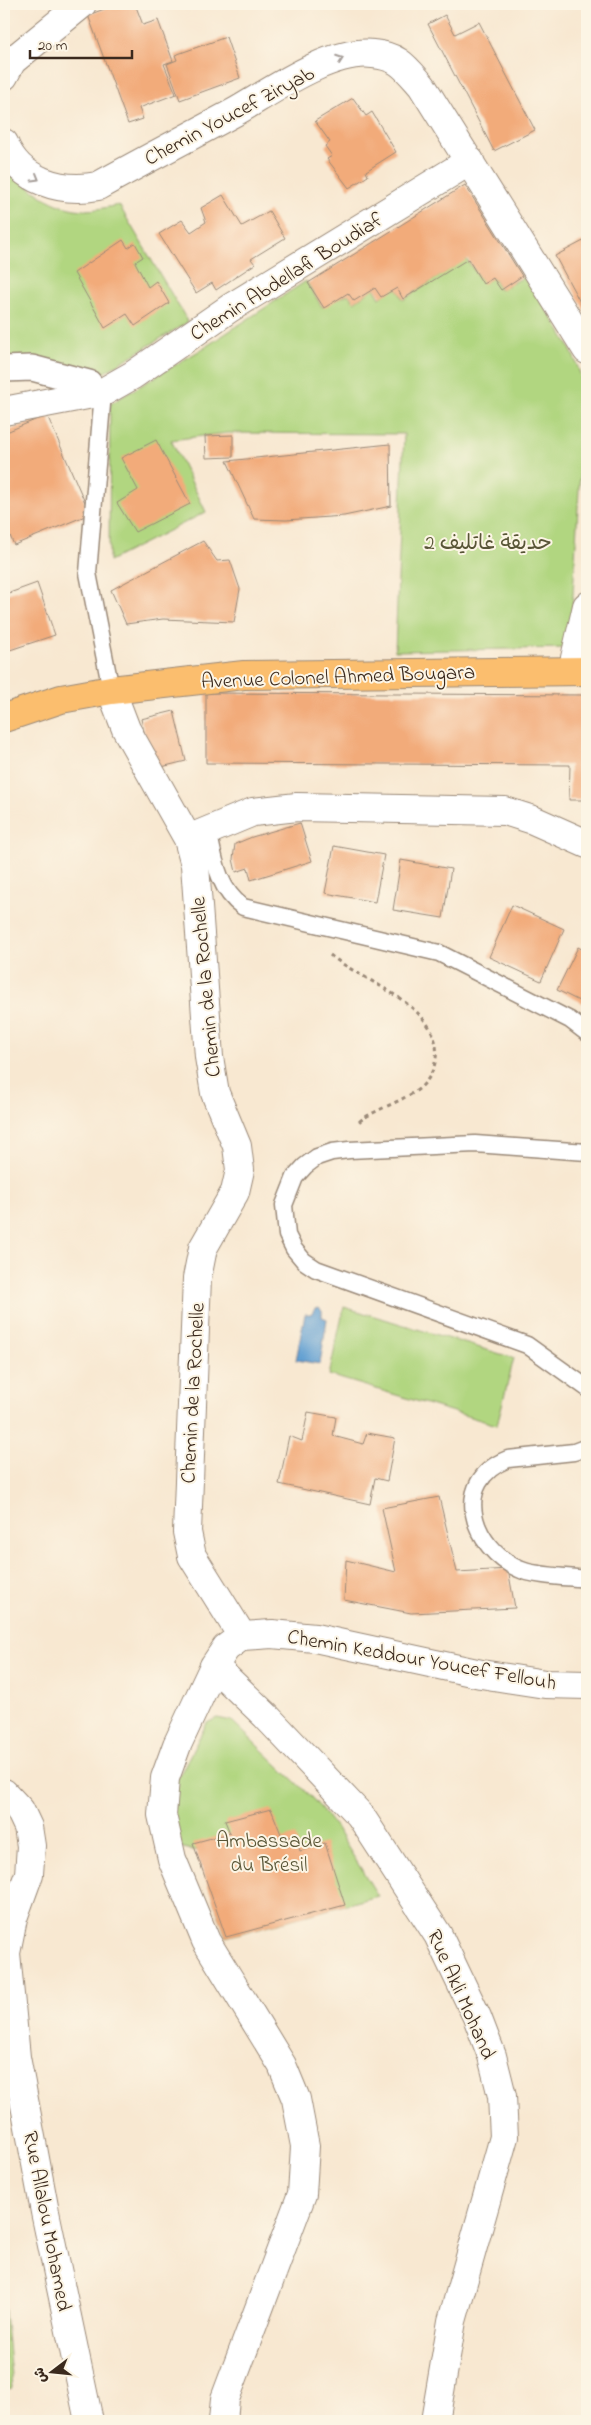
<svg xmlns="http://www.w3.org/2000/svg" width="591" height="2425" viewBox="0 0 591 2425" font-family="'Indie Flower','Playpen Sans Arabic',sans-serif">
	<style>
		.green { fill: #b1d680; stroke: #76804f }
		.water { fill: #619fd2; stroke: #4e6478 }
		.building { fill: #f2ab7a }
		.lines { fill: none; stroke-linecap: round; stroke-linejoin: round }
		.service-casing { stroke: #9a8978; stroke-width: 19 }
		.pedestrian-casing { stroke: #9a8978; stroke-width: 28 }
		.minor-casing { stroke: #9a8978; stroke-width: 30 }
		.tertiary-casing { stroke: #9a8978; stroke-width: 30 }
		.primary-casing { stroke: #9a8978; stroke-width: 30 }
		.path { stroke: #9a8978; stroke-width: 3; stroke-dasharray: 4 4; stroke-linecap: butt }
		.service { stroke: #fff; stroke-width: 16 }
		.pedestrian { stroke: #fff; stroke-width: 25 }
		.minor { stroke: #fff; stroke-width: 28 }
		.tertiary { stroke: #fff; stroke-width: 28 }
		.primary { stroke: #fbbe6e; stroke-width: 28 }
		.oneway { stroke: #a79f9a }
		.labels { text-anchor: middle; stroke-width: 4; stroke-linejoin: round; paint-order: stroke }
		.street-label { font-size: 21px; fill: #3b2a1e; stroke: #fcf5e5 }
		.park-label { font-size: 21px; fill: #585536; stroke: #fcf5e5 }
	</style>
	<rect width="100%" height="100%" fill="#fcf5e5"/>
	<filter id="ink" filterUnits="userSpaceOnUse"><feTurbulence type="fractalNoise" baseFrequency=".02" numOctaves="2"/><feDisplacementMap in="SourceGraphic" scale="10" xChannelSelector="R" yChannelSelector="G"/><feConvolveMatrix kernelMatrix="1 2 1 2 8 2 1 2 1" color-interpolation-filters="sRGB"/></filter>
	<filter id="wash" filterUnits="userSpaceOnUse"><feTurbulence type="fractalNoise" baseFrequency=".0096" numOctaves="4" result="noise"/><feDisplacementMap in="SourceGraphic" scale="20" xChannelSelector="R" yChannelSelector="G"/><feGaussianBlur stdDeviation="1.12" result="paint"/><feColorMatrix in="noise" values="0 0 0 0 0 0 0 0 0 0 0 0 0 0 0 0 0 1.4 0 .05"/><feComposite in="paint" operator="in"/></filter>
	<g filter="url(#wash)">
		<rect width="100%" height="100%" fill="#f8e8d1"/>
		<path class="green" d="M8,169c22,20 45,40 77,41 11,0 23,-3 34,-5l69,117 -88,53 -96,-20v-183z
			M466,259l17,24 10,-5 7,12 24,-13c20,30 46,62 56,97 2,9 3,18 4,27l-14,247 -175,3 9,-217 -177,-1 -56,7 35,72 -97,49 1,-157 92,-55 104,-68 16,26 26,-13 6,8 20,-14 6,10 16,-12 7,14z
			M344,1307l170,51 -17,67 -168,-50z
			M217,1718l15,3 82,79 20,25 44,71 -152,41 -29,-86 -18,-4 -6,-34 4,-33 30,-57z
			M4,2300l8,88 -8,2z"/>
		<path class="water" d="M319,1307l3,3v7l5,2 -7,45 -24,-4 9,-46h6l4,-6z"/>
		<g id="blocks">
			<path class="building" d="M118,4h17l8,21 15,-5 15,41 -9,3 12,30 -37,14 4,11 -15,5 -40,-109z
				M445,15l10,19 24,-12 56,108 -41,21 -66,-127z
				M226,37l14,41 -60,22 -13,-36 10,-4 -2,-5z
				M353,98l13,18 6,-4 24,40 -30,19 2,5 -19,12 -22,-29 5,-3 -7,-10 5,-4 -15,-21z
				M465,185l57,91 -21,14 -8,-12 -10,6 -15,-25 -65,40 -6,-11 -16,9 -6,-9 -21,13 -6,-8 -24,15 -16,-25z
				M223,195l19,31 27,-15 16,27 -34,21 4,5 -39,26 -4,-7 -16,10 -37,-59 23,-14 9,12 15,-10 -5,-14z
				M587,239v76l-32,-59z
				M123,240l5,8 7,-5 8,14 -8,5 13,25 8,-6 13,22 -34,23 -8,-12 -22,14 -31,-55z
				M47,415l43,99 -76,31 -10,-23v-89z
				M233,435v22l-27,1 -1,-22z
				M156,440l34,64 -55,28 -18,-29 21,-13 -17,-32z
				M390,444l1,62 -47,10 -58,4 -32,-1 -27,-58z
				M203,541l14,20 13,-1 10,29 -6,33 -71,-3 -37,5 -15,-34z
				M37,583l18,52 -51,17v-57z
				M206,693l381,2v105h-18l1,-35 -364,-2z
				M174,711l12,50 -33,8 -12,-50z
				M300,823l12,38 -61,19 -3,-12 -12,4 -3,-13 2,-15 17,-7z
				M334,846l50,9 -9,47 -50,-9z
				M401,860l50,9 -8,49 -50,-8z
				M512,905l52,24 -23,52 -52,-24z
				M578,947l9,5v53l-30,-15z
				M308,1412l28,5 -3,19 30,8 4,-11 28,5 -8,43 -12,-3 -5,26 -91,-20 10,-48 13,5z
				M439,1497l18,75 51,-3 7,39 -104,5 -67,-13 2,-40 50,12 -14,-64z
				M271,1809l12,30 12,-4 5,16 25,-8 20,62 -119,32 -33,-94 37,-10 -5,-12z"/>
		</g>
	</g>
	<g filter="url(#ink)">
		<use href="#blocks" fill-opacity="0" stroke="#9a8978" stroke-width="1"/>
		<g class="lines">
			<g class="service-casing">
				<path id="service" d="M103,392l-15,181 23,117
					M208,830c6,28 10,60 35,77l196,46 131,67 17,13
					M587,1152l-112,-8 -126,6 -17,2 -15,5 -12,9 -10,11 -11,28 3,30 7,14 10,12 12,8 211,76 60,43
					M587,1447l-13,5 -66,7c-58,23 -36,89 11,110 14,7 51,8 68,10"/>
			</g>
			<g class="pedestrian-casing">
				<path id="pedestrian" d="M4,369l28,-1 57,15"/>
			</g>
			<g class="minor-casing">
				<path id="minor" d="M4,411l99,-19 30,-17 97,-67 240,-147
					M111,690l15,39 62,110 7,26 14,192 6,36 22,53 3,24 -5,22 -32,56 -6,30 -10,254 5,24 50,80
					M188,839l65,-27 44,-5 208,4 28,9 54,24
					M214,1666l52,50 94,99 78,120 39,82 15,39 10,40 2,41 -52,184 -17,100
					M223,2421l2,-22 77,-205 3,-48 -9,-47 -14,-34 -76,-124 -34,-82 -10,-44 3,-37 12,-33 37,-79 12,-18 16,-12 30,-2 43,4 166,36 64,10 42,1"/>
			</g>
			<g class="tertiary-casing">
				<path id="tertiary" d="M4,76l8,-15 70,-57
					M4,143c15,38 57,50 94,43 45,-25 91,-49 137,-74 37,-21 95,-63 138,-58 26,2 33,14 49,32l165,264
					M572,671l15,-65
					M4,1793l16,17 8,17 3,19 -2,28 -16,44 -7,35 10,104 29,155 44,209"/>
			</g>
			<g class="primary-casing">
				<path id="primary" d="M4,718l57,-19 50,-9 133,-15 343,-4"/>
			</g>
			<path class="path" d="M330,955c33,27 113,51 106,103 -2,12 -7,22 -16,30 -14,12 -54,25 -62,35"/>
			<use href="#service" class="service"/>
			<use href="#pedestrian" class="pedestrian"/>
			<use href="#minor" class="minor"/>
			<use href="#tertiary" class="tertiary"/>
			<use href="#primary" class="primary"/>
		</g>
		<defs><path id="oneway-chevron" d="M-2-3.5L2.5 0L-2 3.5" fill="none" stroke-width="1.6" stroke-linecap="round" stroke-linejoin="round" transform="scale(1.25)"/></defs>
		<g class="oneway">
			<use href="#oneway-chevron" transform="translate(340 59) rotate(-20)"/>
			<use href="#oneway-chevron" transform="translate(36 178) rotate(30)"/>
		</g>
	</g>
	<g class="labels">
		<g class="street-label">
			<text transform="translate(229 115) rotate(-28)" y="7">Chemin Youcef Ziryab</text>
			<text transform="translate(286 276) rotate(-32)" y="7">Chemin Abdellafi Boudiaf</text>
			<text transform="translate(338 676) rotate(-2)" y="7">Avenue Colonel Ahmed Bougara</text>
			<text transform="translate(205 987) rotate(-95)" y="7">Chemin de la Rochelle</text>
			<text transform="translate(192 1393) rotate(-87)" y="7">Chemin de la Rochelle</text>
			<text transform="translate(422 1659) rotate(10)" y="7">Chemin Keddour Youcef Fellouh</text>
			<text transform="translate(462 1994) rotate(66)" y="7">Rue Akli Mohand</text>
			<text transform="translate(48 2221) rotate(79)" y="7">Rue Allalou Mohamed</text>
		</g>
		<g class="park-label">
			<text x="488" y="549">حديقة غاتليف 2</text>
			<text x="269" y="1847">Ambassade<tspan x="269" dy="24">du Brésil</tspan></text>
		</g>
	</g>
	<rect width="591" height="2425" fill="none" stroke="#fcf5e5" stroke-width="20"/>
	<g transform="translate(52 2372) rotate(254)" stroke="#fcf5e5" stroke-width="4" paint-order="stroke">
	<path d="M0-4L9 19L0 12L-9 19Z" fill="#3b2a1e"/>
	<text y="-8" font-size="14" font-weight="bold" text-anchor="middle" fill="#3b2a1e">ش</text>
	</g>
	<path d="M30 50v8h102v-8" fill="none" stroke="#3b2a1e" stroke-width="2.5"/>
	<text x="38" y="50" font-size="15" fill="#3b2a1e" stroke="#fcf5e5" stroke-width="4" paint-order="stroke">20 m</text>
</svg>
